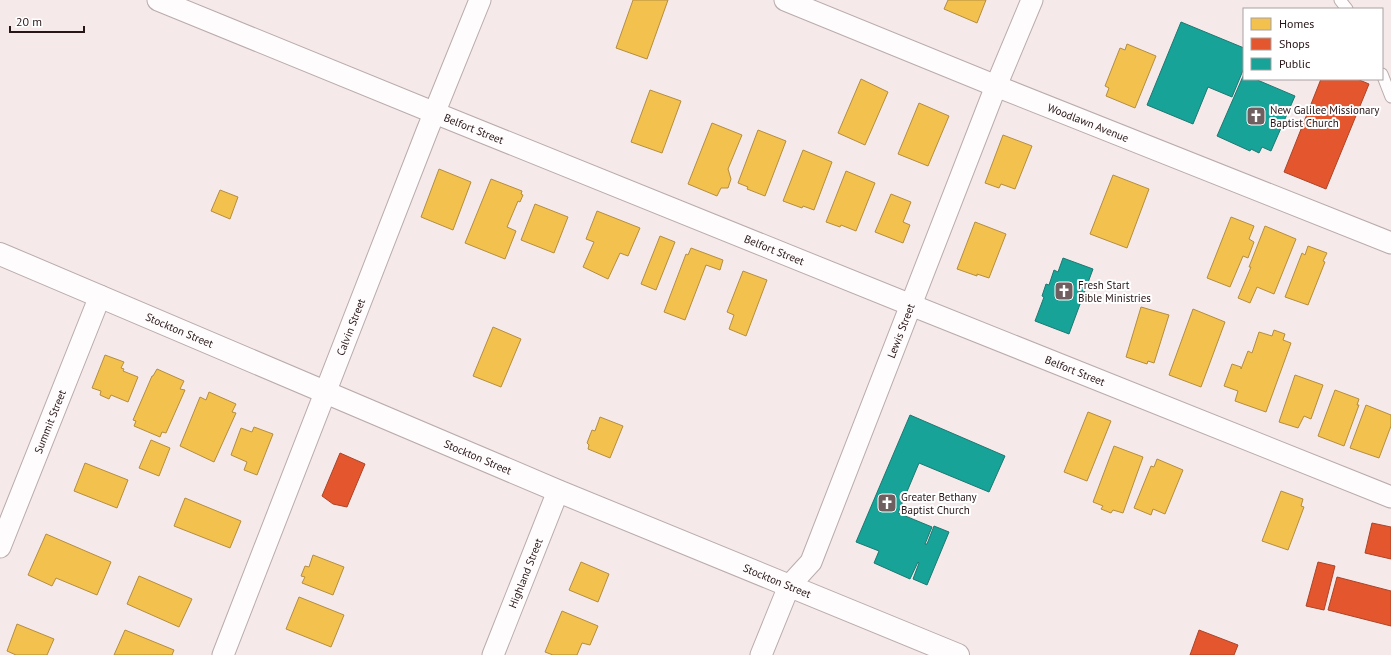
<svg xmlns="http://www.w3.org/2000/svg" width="1391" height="655" viewBox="0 0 1391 655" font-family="'PT Sans',sans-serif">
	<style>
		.homes { fill: #f2c14e; stroke: #b58d3e }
		.shops { fill: #e4572e; stroke: #ac4327 }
		.public { fill: #17a398; stroke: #1c7871 }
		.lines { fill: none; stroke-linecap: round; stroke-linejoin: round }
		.service-casing { stroke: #baabac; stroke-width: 13 }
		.minor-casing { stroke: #baabac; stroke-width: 23 }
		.secondary-casing { stroke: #baabac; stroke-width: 24 }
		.service { stroke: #fefcfc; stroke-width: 11 }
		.minor { stroke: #fefcfc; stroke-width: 21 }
		.secondary { stroke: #fefcfc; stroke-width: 22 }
		.labels { text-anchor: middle; stroke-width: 4; stroke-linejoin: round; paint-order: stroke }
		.poi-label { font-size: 11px; fill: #281517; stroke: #fff; text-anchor: start }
		.street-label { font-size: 11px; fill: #281517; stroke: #fff }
	</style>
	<rect width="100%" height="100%" fill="#f5e9ea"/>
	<path class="homes" d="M633,0h35l-21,59 -31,-11z
		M948,0h38l-9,23 -33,-14z
		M1127,44l29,12 -21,52 -29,-12 3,-8 -4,-2 15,-38 5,2z
		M861,79l27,13 -23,53 -27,-12z
		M650,90l31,11 -19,52 -31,-11z
		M919,103l30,13 -21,50 -30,-12z
		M712,123l30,12 -14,34 3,10 -3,9h-7l-4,8 -29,-12z
		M758,130l28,11 -21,55 -18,-7 1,-2 -10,-4z
		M1003,135l29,11 -17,43 -14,-5 -2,4 -14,-5z
		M803,150l29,12 -18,48 -11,-4 -1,2 -19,-7z
		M439,169l32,13 -18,48 -32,-13z
		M846,171l29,12 -19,48 -15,-6 -1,2 -14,-5z
		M1113,175l36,14 -22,59 -37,-14z
		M491,179l31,12 -1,3 2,1 -3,7 -2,-1 -11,26 9,4 -11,28 -40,-16z
		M220,190l18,7 -8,22 -19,-8z
		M891,194l20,8 -8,20 7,3 -7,18 -28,-11z
		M535,204l33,13 -14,36 -33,-13z
		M597,211l43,17 -12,28 -8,-3 -12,26 -25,-12 11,-25 -8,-3z
		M1231,217l23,9 -5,13 5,3 -6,16 -5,-2 -13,31 -23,-9z
		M975,222l31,12 -17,44 -12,-4v2l-20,-7z
		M1265,226l31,13 -22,55 -17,-7 -7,16 -12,-5 13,-31h-2z
		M660,236l15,6 -19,48 -15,-6z
		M1308,246l19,7 -4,8 2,1 -17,43 -23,-8 17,-44 3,2z
		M691,248l32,12 -3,10 -14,-5 -21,55 -21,-8 22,-58 2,1z
		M743,271l24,9 -21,56 -17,-7 5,-14 -7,-3z
		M1141,307l28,8 -15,48 -6,-2 -1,3 -21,-7z
		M1193,309l32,13 -24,65 -32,-12z
		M493,327l28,12 -20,48 -28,-11z
		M1274,330l11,4 -2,6 8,3 -25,69 -31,-11 3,-10 -14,-5 8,-22 9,3v2l7,-18 4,2 7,-21 13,4z
		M105,355l19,7 -3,6 3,1 -1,2 15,6 -10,25 -17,-7 -2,4 -9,-4 1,-4 -9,-3z
		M157,369l27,12 -4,8 5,1 -19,43 -4,-1 -2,5 -26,-11 2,-5 -3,-1 19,-44h1z
		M1295,375l28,10 -12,34 -7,-3 -6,12 -19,-6z
		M1335,390l24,9 -2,6h2l-15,41 -26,-10z
		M209,392l27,12 -4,8 4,1 -22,49 -34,-16 20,-49 6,3z
		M1366,405l25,10v11l-12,32 -29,-10z
		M1088,412l23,9 -24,60 -23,-9z
		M600,417l23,9 -13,32 -22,-9 1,-4 -2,-2 5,-13 3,1z
		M254,427l19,7 -16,41 -13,-5 3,-8 -16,-7 10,-27 11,4z
		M151,440l19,8 -11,28 -20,-8z
		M1114,446l29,11 -20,56 -10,-3 -2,3 -10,-4 2,-3 -10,-4z
		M1157,459l26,11 -18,44 -12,-5 -2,6 -17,-7 17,-42 3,1z
		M85,463l43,17 -11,28 -43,-17z
		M1281,491l22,8 -2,7 3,1 -16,43 -26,-9z
		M185,498l56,23 -11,27 -56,-22z
		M46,534l65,28 -14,33 -41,-17 -4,8 -24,-11z
		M313,555l31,12 -11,28 -31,-12 3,-6 -4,-1 4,-10 4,1z
		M581,562l28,12 -11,28 -29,-12z
		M139,576l53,23 -13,28 -52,-23z
		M299,597l45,18 -13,32 -45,-18z
		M562,611l36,15 -8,19 -8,-2 -5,12h-24l-8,-3z
		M17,624l37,15 -7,16h-31l-9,-4z
		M125,630l49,20 -2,5h-58z"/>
	<path class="shops" d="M1321,79h36l12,5 -43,105 -42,-17z
		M340,453l25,11 -18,43 -14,-3 -11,-8z
		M1372,523l19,4v32l-26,-6z
		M1318,562l17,4 -11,44 -18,-4z
		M1337,577l54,14v35l-63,-16z
		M1199,630l39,15 -4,10h-44z"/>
	<path class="public" d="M1181,22l63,26v20l-12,29 -24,-10 -15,37 -46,-19z
		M1244,74v5h11l40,17 -24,55 -9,-4 -3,6 -8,-4 -1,2 -33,-15z
		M1063,258l30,11 -24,65 -34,-13 9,-24 -2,-1 4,-12 3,1 5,-15 4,2z
		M910,415l95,41 -16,36 -70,-29 -21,50 34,14 -7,17h2l7,-18 15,6 -22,53 -14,-6 6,-16 -1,-1 -8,17 -36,-16 5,-12 -23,-9z"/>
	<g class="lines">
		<g class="service-casing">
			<path id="service" d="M1340,0l7,9
				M1382,74l9,23"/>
		</g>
		<g class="minor-casing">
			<g id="minor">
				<path id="s1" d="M158,0l277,113 476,192 480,192"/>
				<path id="s2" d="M785,0l211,86 395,157"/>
				<path id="s3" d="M0,547l100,-251"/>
				<path id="s4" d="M223,655l204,-524 53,-131"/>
				<path id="s5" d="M493,655l65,-164"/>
				<path id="s6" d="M761,655l28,-69 22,-24 185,-476 36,-86"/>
			</g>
		</g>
		<g class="secondary-casing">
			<g id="secondary">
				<path id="s7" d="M0,254l558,237 400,164"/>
			</g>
		</g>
		<use href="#service" class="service"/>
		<use href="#minor" class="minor"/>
		<use href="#secondary" class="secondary"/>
	</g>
	<defs>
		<g id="church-square" transform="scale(1)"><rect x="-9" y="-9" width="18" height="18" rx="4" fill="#705f61" stroke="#fff"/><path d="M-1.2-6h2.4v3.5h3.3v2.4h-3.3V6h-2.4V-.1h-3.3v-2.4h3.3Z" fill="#fff"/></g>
	</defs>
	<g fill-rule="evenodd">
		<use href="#church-square" x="1256" y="116"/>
		<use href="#church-square" x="1064" y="291"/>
		<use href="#church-square" x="887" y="503"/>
	</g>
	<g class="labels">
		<g class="poi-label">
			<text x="1270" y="114">New Galilee Missionary<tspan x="1270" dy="13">Baptist Church</tspan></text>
			<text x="1078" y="289">Fresh Start<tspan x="1078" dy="13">Bible Ministries</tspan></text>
			<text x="901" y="501">Greater Bethany<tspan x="901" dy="13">Baptist Church</tspan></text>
		</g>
		<g class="street-label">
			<text dy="4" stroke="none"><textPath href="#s2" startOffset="327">Woodlawn Avenue</textPath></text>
			<text dy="4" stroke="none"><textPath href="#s1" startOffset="341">Belfort Street</textPath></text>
			<text dy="4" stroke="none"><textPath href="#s1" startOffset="665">Belfort Street</textPath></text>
			<text dy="4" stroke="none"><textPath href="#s4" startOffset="352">Calvin Street</textPath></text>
			<text dy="4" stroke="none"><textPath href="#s7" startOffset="195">Stockton Street</textPath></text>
			<text dy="4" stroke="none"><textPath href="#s6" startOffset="355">Lewis Street</textPath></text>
			<text dy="4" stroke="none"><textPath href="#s1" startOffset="989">Belfort Street</textPath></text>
			<text dy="4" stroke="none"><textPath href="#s3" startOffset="135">Summit Street</textPath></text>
			<text dy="4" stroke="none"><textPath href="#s7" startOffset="519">Stockton Street</textPath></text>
			<text dy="4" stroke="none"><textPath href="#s5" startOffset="88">Highland Street</textPath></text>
			<text dy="4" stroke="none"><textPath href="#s7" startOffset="843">Stockton Street</textPath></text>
		</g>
	</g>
	<rect x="1243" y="8" width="140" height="72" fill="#ffffff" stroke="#a9a1a2"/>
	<rect x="1251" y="18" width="20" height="12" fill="#f2c14e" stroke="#a9a1a2"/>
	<text x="1279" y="28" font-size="12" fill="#281517">Homes</text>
	<rect x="1251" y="38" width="20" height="12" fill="#e4572e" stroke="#a9a1a2"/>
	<text x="1279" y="48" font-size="12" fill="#281517">Shops</text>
	<rect x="1251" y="58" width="20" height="12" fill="#17a398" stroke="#a9a1a2"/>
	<text x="1279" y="68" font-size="12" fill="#281517">Public</text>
	<path d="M10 26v6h74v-6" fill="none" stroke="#281517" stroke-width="2"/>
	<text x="16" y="26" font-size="12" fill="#281517" stroke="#ffffff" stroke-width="3" paint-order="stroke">20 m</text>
</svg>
